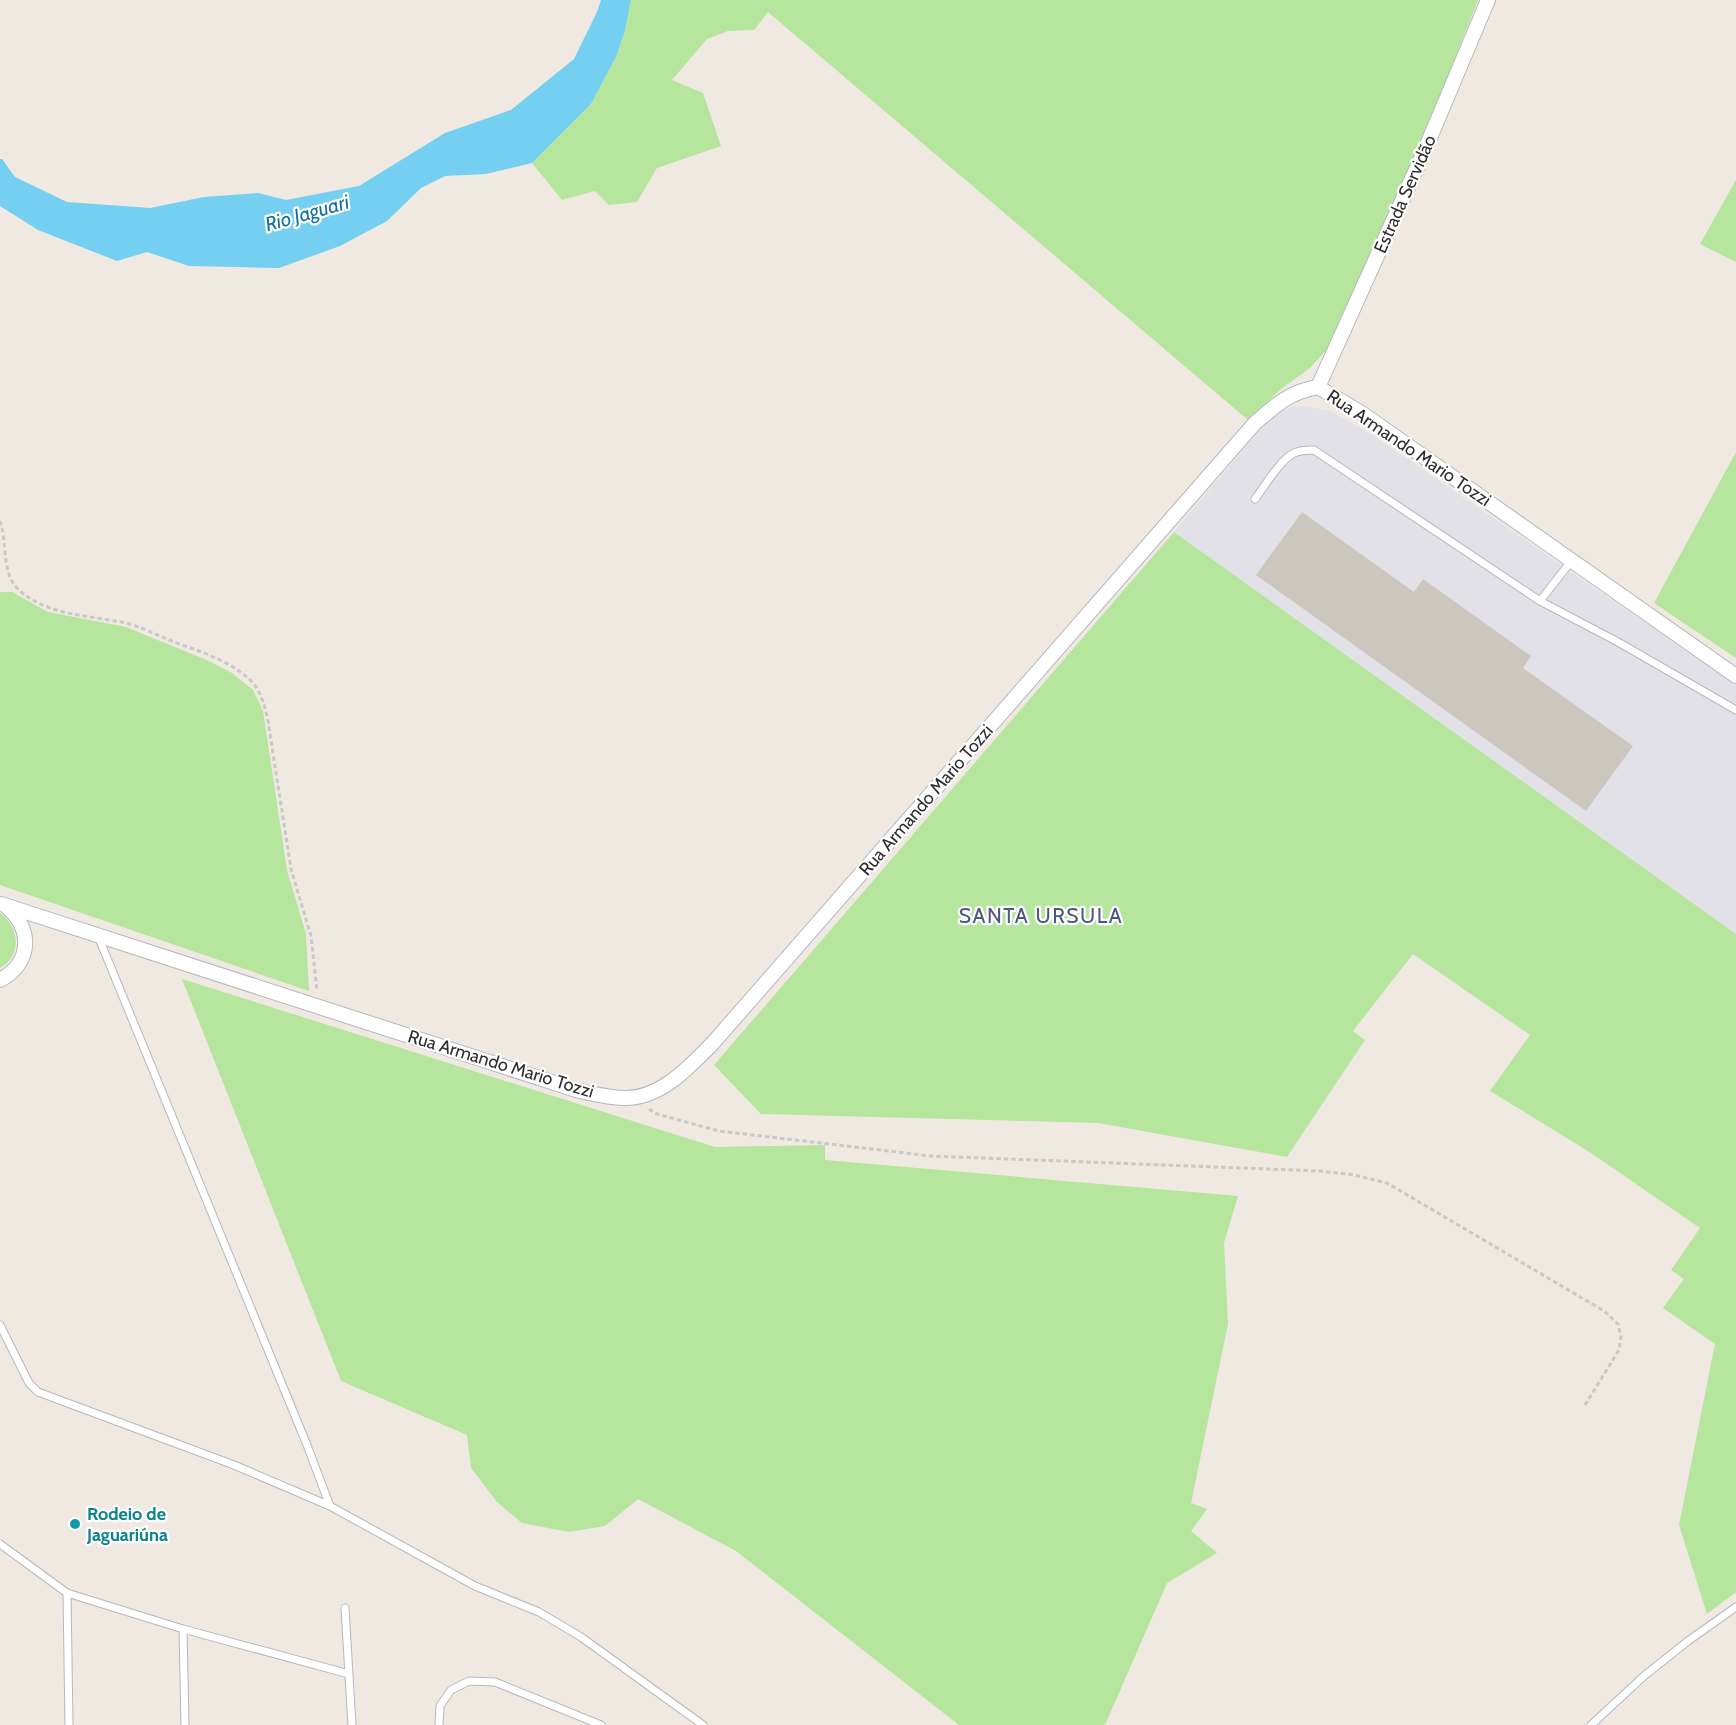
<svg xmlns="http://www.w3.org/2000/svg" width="1736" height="1725" viewBox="0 0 1736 1725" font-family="Cabin,sans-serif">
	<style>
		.industrial { fill: #e3e1e8 }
		.green { fill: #b6e59e }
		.water { fill: #75cff0 }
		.building { fill: #cbc7bf }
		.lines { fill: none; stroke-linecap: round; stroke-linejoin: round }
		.lane-casing { stroke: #b4b7c1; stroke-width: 9 }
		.street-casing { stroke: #b4b7c1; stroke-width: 16 }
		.path { stroke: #c9c9c9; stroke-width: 3; stroke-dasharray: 4.5 3; stroke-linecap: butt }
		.lane { stroke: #fff; stroke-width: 7 }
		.street { stroke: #fff; stroke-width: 14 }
		.culture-dot { fill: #0f9aa8; stroke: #fff; stroke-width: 2 }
		.labels { text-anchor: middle; stroke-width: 4.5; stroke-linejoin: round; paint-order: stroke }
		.street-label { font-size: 18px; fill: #2e2e2e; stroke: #fff }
		.culture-label { font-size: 18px; font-weight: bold; fill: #0d838f; stroke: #fff; text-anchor: start }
		.water-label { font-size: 20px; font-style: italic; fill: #0d6fa3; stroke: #fff }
		.quarter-label { font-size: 21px; letter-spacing: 1.5px; fill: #4d5680; stroke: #fff }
	</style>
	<rect width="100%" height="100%" fill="#efe9e1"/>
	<path class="industrial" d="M1304,406l26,5 41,23 365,251v249l-562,-402 98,-116 15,-8z"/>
	<path class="green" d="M631,0h847l-60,152 -88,194 -20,22 -29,21 -33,31 -480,-408 -14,18 -26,1 -21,8 -35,41 31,13 18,53 -64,22 -20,34 -28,3 -14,-14 -33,9 -30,-37 59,-59 25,-47 9,-26z
		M1736,180v82l-36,-18z
		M1736,452v206l-82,-55z
		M1174,532l562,402v658l-29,22 -28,-89 36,-181 -52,-36 21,-29 -13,-9 29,-42 -109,-75 -101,-62 40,-56 -117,-81 -60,77 12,9 -78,117 -189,-34 -337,-9 -47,-49z
		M0,592h12l36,20 78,15 83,34 23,12 21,17 10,21 24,159 19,64 3,57 -309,-106z
		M0,913c20,14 22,43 0,55z
		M182,979l533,168 110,-2v15l413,36 -14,47 4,81 -37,179 16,6 -16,22 26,22 -50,30 -62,142h-146l-223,-174 -98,-52 -33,27 -36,6 -47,-9 -25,-21 -26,-34 -4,-33 -126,-54z"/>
	<path class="water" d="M601,0h30l-6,31 -9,26 -25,47 -59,59 -46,11 -41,2 -24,12 -34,33 -47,25 -61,22 -90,-2 -42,-14 -30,9 -79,-31 -38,-24v-47h2l13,18 52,25 83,6 54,-11 54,-4 28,7 73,-14 86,-53 66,-23 63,-51 23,-47z"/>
	<path class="building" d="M1302,512l112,80 9,-13 108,77 -8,12 110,78 -47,65 -330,-236z"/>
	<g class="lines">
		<g class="lane-casing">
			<path id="lane" d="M1255,499c10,-13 25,-39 39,-46 6,-3 13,-3 20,-3l226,151 32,-41
				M1540,601l78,41 118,68
				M0,1325l29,58 9,9 196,73 96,41 -23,-61 -209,-509
				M330,1506l145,80 64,26 42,25 122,88
				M0,1544l67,49 116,36 166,45
				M67,1593l2,132
				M345,1608l7,117
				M183,1629l2,96
				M439,1725l1,-19 11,-16 18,-9 26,1 106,43
				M1591,1725l53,-49 44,-35 48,-34"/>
		</g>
		<g class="street-casing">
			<path id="street" d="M1318,387l106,-235 64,-152
				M1,904l575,186c17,4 33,8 50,8 35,0 63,-31 86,-54l543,-621c21,-18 34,-31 63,-36l45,27 373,262
				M0,980c31,-16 33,-50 8,-72"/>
		</g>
		<path class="path" d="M0,521c7,19 2,51 16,66 28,29 73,28 110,36 15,4 29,11 43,17 28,11 63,20 84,43 9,11 12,24 15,38l23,148 20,67 6,54
			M649,1109l8,5 62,17 212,25 389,15 34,4 33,8 217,128 14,13 3,13 -2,13 -34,55"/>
		<use href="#lane" class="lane"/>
		<use href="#street" class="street"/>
	</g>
	<circle class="culture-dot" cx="75" cy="1524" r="6"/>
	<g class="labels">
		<g class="street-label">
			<text transform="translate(1405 194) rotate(-66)" y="6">Estrada Servidão</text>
			<text transform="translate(1409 448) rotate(34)" y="6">Rua Armando Mario Tozzi</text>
			<text transform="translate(926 800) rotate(-49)" y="6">Rua Armando Mario Tozzi</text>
			<text transform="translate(501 1064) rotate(17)" y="6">Rua Armando Mario Tozzi</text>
		</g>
		<g class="culture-label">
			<text x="87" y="1520">Rodeio de<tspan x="87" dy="21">Jaguariúna</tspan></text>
		</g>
		<g class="water-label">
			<text transform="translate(307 213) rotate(-16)" y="7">Rio Jaguari</text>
		</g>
		<g class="quarter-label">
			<text x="1041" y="923">SANTA URSULA</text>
		</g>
	</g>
</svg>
